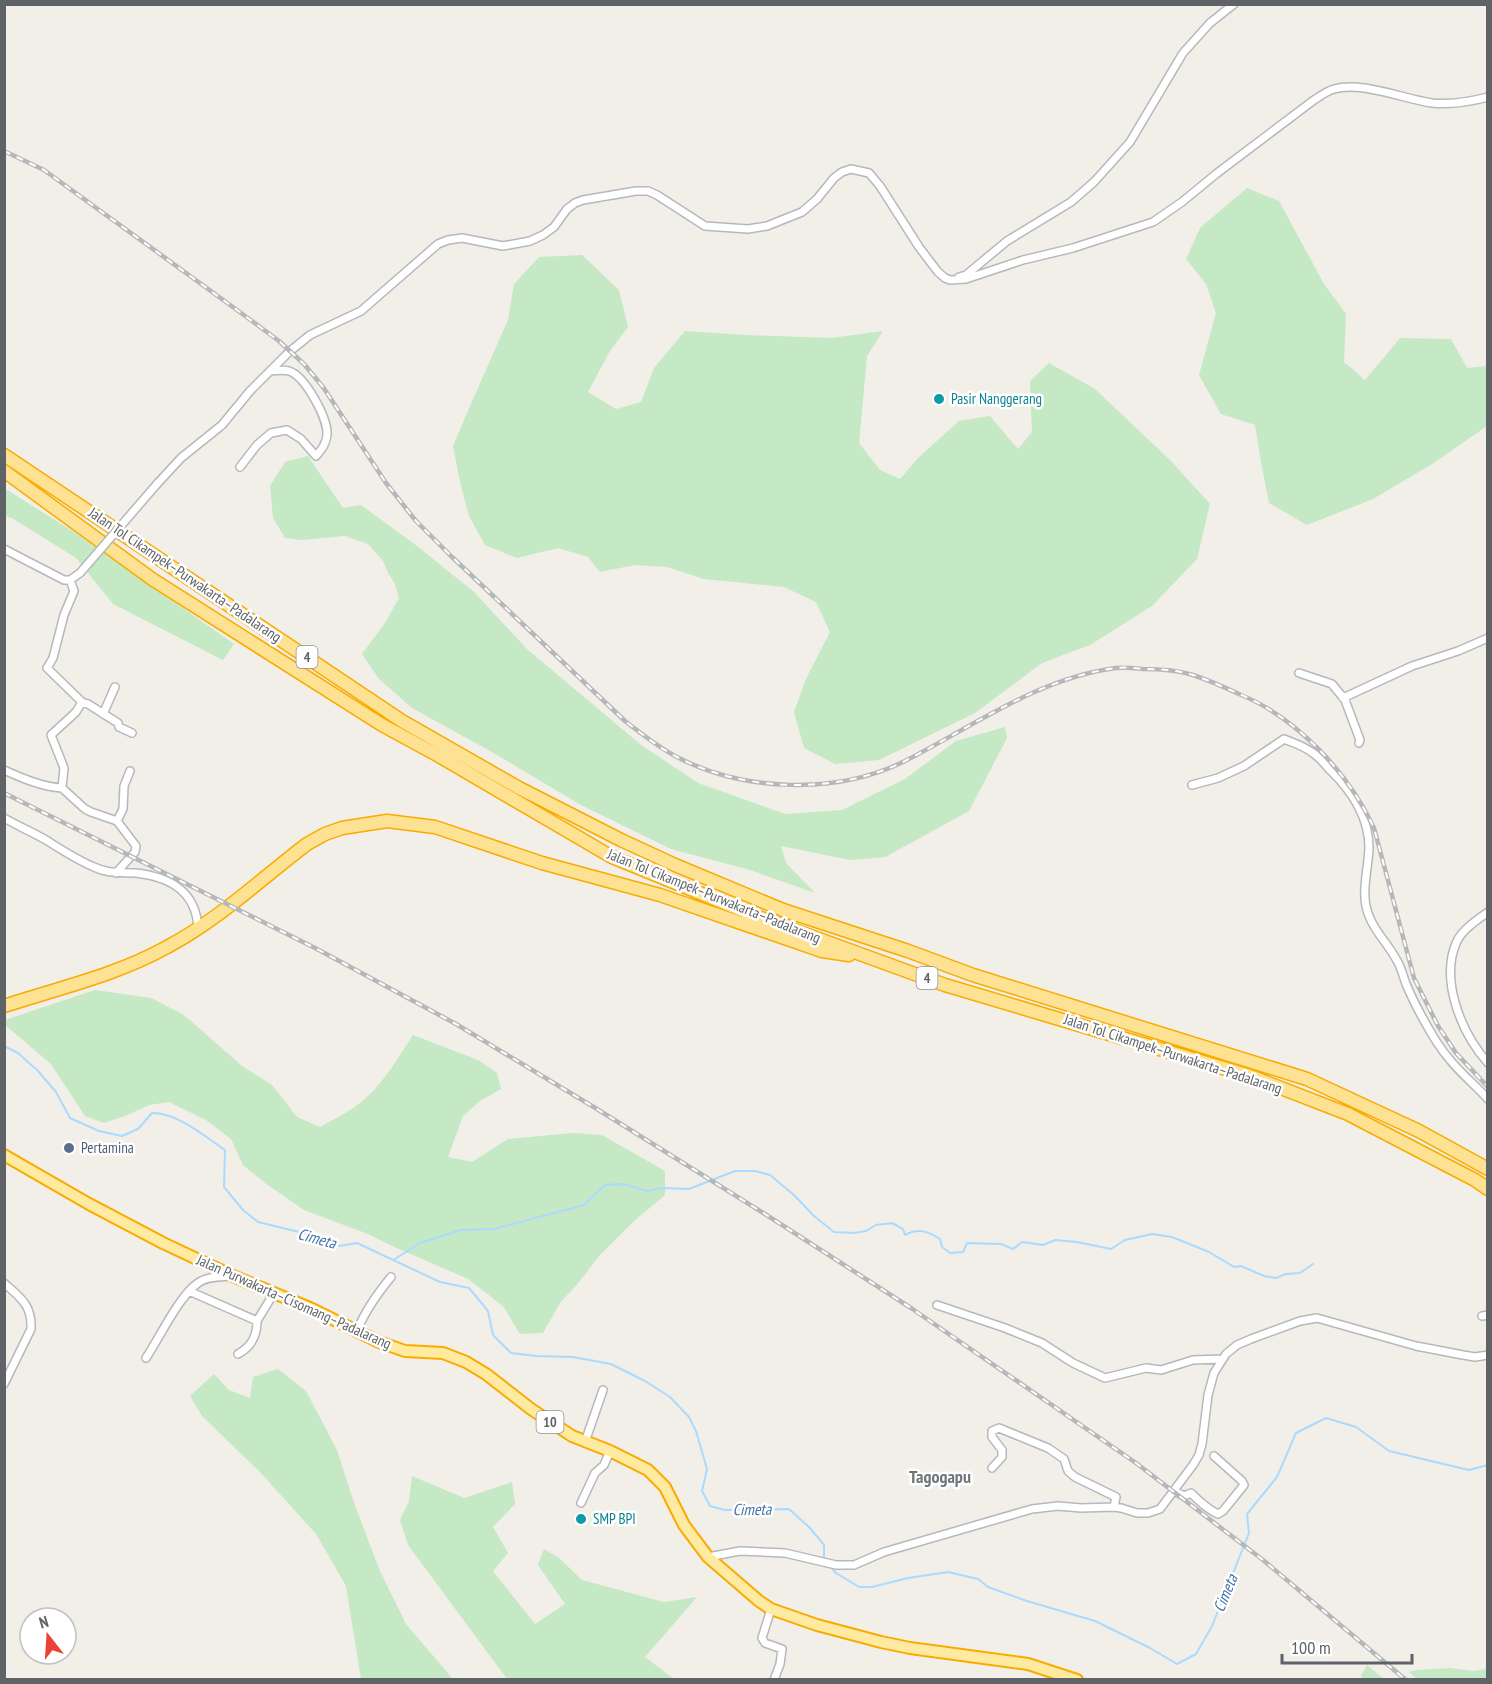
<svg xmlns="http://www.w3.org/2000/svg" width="1492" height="1684" viewBox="0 0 1492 1684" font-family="'PT Sans Narrow',sans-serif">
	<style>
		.green { fill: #c5e8c5 }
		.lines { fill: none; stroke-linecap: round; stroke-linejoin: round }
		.stream { stroke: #aadaff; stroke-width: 2 }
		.minor-casing { stroke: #b5b8bc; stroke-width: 10 }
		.trunk-casing { stroke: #f9ab00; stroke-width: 14 }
		.motorway-casing { stroke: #f9ab00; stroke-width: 15 }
		.minor { stroke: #fff; stroke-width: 7 }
		.trunk { stroke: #feeaa1; stroke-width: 10 }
		.motorway { stroke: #fde293; stroke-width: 12 }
		.rail-casing { stroke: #b6b7b8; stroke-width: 4.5 }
		.rail { stroke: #fff; stroke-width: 2; stroke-dasharray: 7; stroke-linecap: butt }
		.minor-bridge-casing { stroke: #b5b8bc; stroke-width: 10; stroke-linecap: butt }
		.minor-bridge { stroke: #fff; stroke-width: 7 }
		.culture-dot { fill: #0f9aa8; stroke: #fff; stroke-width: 2 }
		.service-dot { fill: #5c6f8a; stroke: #fff; stroke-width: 2 }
		.labels { text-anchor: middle; stroke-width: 5; stroke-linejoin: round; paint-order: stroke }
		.shield { fill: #fff; stroke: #8f9295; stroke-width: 1.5 }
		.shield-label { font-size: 14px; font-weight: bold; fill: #5f6368 }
		.culture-label { font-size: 15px; fill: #0d838f; stroke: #fff; text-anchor: start }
		.street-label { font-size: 15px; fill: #5f6368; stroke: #fff }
		.service-label { font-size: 15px; fill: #4e5e75; stroke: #fff; text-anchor: start }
		.water-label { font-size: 16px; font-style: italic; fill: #4174aa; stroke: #fff }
		.quarter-label { font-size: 18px; font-weight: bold; fill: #70757a; stroke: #fff }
	</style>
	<rect width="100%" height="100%" fill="#f1efe8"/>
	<path class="green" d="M1247,188l32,13 45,83 22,30 -2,48 21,18 35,-42 51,1 16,29 20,-2v60l-55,38 -59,35 -66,26 -38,-22 -8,-41 -6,-37 -34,-11 -22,-39 17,-62 -10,-29 -20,-25 14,-31z
		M582,255l37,35 9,37 -18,24 -22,41 28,17 25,-7 13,-34 31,-37 60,4 86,3 52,-7 -16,25 -8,87 21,27 20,9 18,-21 41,-37 31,-5 28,33 14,-17 -2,-51 19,-18 46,26 76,72 39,43 -13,55 -45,47 -62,39 -48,18 -67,50 -96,47 -44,4 -31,-16 -10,-36 12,-33 24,-47 -14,-30 -32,-15 -80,-8 -37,-12 -32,-2 -35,7 -12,-15 -30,-9 -41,10 -32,-13 -16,-29 -9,-34 -7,-36 14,-33 41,-93 6,-36 25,-27z
		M308,456l35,52 18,-3 56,41 57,46 53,57 114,96 57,38 87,31 57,-4 63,-31 51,-38 49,-14 2,11 -38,73 -84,46 -35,3 -69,-14 5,17 29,30 -65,-23 -79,-21 -90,-44 -89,-53 -80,-44 -33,-29 -17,-25 23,-31 14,-25 -4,-14 -7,-11 -5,-12 -15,-17 -23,-8 -43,4 -17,-2 -12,-20 -3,-32 15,-24z
		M4,488l70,44 160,112 -11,16 -110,-56 -37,-46 -64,-40 -7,-2z
		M95,990l56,8 33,17 58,51 30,19 25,32 23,10c16,-9 35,-18 48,-31 19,-18 31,-40 45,-61l65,25 19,13 4,16 -21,12 -17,15 -15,41 24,5 36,-23 64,-6 30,2 63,36v24l-32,27 -33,33 -21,27 -19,21 -17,30 -23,1 -17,-28 -35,-27 -78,-34 -22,-11 -64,-24 -39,-27 -22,-18 -12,-26 -25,-19 -37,-18 -20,3 -24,11 -21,7 -19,-7 -34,-52 -46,-39v-5z
		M278,1369l28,22 31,59 15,47 27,72 27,55 47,55h-92l-15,-93 -30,-52 -56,-62 -58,-56 -12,-20 24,-22 15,16 21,8 3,-21z
		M412,1476l52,22 48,-16 3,22 -22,23 15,26 -15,18 42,53 30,-20 -27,-39 6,-16 15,9 23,22 82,22 33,-5 -52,60 29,22h-167l-99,-134 -8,-25 9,-19z
		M1367,1665l17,14h-20l-3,-3z
		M1450,1668l23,3 14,-2v10h-70l-8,-7c6,-3 31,-3 41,-4z"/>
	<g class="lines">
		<path class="stream" d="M4,1046l14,7 20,18 18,21 14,26 29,13 23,5 16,-7 14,-16c26,0 52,23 73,37l-1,37 19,23 15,12 66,16 16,8 17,-3 83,39 29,6 19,23 5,24 18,18 25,3 37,1 38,7 34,17 25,16 19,20 7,14 11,38 -5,22 8,15 15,4 64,-1 21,19 14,17v14l2,2
			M395,1259l25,-16 41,-13 33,-1 90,-24 21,-20 19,-1 23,7 15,-3 27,1 46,-18h20l15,4 24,20 20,21 20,16 20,1 12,-2 10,-6 16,-2 11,6 2,6c13,-7 23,-4 35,4l2,8 8,6 13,-1 4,-9 34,1 12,5 9,-7 21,3 12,-5 22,2 34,7 14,-9 27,-6 20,3 37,15 25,15 7,-1 23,10 12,2 10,-4 14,-1 13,-9
			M830,1566l6,7 23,14h13l36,-9 40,-6 30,7 10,8 39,14 68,20 55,27 27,16 19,-10 16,-28 37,-93 -2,-19 30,-37 19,-44 30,-15 30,9 33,24 80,19 19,-5"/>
		<g class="minor-casing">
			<path id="minor" d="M959,277l7,-2 41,-34 64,-39 23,-20 36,-40 53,-89 27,-30 24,-19
				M240,467l17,-22 14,-12 16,-3 14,9 15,17c6,-7 10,-12 11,-21 1,-17 -22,-59 -38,-64 -6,-2 -13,0 -19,0
				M157,484l24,-26 41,-33 28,-34 39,-39 21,-17 51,-24 77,-67 10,-4 14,-2 41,8 27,-5 13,-6 11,-8 13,-18 8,-6 8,-3 53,-9h12l9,4 48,31 43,3 19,-3 35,-14 15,-13 17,-21 8,-6 9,-3 18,4 11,13 39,61 19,25 7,6 5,2 16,-1 57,-19 50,-12 80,-26 29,-20 34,-28 98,-74c6,-4 13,-9 20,-11 27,-8 70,10 98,14 19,2 37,-1 56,-6
				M4,549l60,31h6l10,-7
				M70,580l4,11 -10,24 -11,43 -6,10 35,34 6,2 30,19 1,4 13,6
				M1299,673l33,11 13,16 15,40 -1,3
				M1343,698l69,-32 46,-15 30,-13
				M103,714l12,-27
				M4,770c18,8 38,17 58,18l2,-20 -13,-33 25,-23 6,-10
				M1192,785l26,-7 26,-12 40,-27c10,4 20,7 29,14 6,4 11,10 16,16 22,21 40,47 40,79 -1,23 -9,47 0,68 6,16 19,28 27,43 5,7 7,17 10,25 8,19 19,39 30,57 15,24 33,38 52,58
				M62,788l23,21 6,3 26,9 19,25 -1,6 -19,21
				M4,818c14,8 28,14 42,22 16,10 31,20 48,27 14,7 27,5 42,6 34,4 60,18 62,55
				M117,821l6,-12 1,-23 6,-15
				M1488,912c-11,8 -25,17 -31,29 -18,39 5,93 31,122
				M4,1283c17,15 28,22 27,46l-27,55
				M189,1291l68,30c0,16 -6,26 -19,33
				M937,1305l68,23 37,15 31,20 32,15 41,-10 15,2 32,-10 29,-1
				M1482,1316l6,-1
				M257,1321l17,-28
				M357,1331c8,-20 20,-37 34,-54
				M146,1358c14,-21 33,-62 52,-75 9,-7 23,-6 33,-7
				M585,1442l18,-52
				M992,1468l10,-11v-7l-10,-13v-6l7,-3 49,20 16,11 4,12 7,6 41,20 -2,10
				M1174,1491l10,5 7,-3c8,8 16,16 27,21l5,-3 21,-26 -2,-4 -28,-25
				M581,1503l14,-30 9,-8 6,-14
				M708,1557l32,-6 45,2 51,12h18l30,-13 148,-43 26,-3 23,2 33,-1 7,1 16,5h11l12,-4 33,-44 6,-10 3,-11 6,-49 6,-22 12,-19 11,-9 14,-6 49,-18 17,-3 99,28 47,9 12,2 13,-2
				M771,1609l-9,29 3,5 17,6 -2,15 -6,16"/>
		</g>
		<g class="trunk-casing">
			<path id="trunk" d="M4,1155l85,49 74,39 70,33 77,32 69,34 26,9 38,2 23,9 20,12 45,35 41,27 38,15 38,19 17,17 19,38 24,32 51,44 12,8 46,16 64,17 29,6 118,16 49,16"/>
		</g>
		<g class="motorway-casing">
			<path id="motorway" d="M4,455l398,266 117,67 102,52 54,25 108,45 125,41 65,24 334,104 112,52 69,38
				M4,471l148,108 230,146 57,31 173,101 149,61 184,67 305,91 98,38 127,66 13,9
				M4,1006c55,-18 113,-31 163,-59 51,-27 94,-68 140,-103l18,-10 17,-6 45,-7 48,6 107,36 118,32 162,56 27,4"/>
		</g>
		<use href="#minor" class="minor"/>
		<use href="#trunk" class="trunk"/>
		<use href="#motorway" class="motorway"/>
		<g class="rail-casing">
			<path id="rail" d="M4,151l40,19 193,140 42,31 25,23 19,23 63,96 30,38 35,35 174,165c17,13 33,26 52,36 67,35 160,38 228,4 69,-35 133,-83 211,-93 9,-1 18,0 27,1 17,0 34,1 50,6 15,5 31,12 46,19 57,23 109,78 135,134l40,150 24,48 18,27 32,34
				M4,793l313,156 139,75 141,85 168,105 146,94 225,155 127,97 143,120"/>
		</g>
		<use href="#rail" class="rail"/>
		<g class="minor-bridge-casing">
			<path id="minor-bridge" d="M80,573l77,-89"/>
		</g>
		<use href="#minor-bridge" class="minor-bridge"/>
	</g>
	<g class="culture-dot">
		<circle cx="939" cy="399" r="6"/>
		<circle cx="581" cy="1519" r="6"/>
	</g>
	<circle class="service-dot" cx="69" cy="1148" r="6"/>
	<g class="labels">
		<g class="shield">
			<rect x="296.5" y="646" width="21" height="22" rx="4.5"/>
			<rect x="916.5" y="967" width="21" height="22" rx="4.5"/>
			<rect x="536.5" y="1411" width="27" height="22" rx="4.5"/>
		</g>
		<g class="shield-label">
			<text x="307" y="662">4</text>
			<text x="927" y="983">4</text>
			<text x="550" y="1427">10</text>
		</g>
		<g class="culture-label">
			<text x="951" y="404">Pasir Nanggerang</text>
			<text x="593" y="1524">SMP BPI</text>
		</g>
		<g class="street-label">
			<text transform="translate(185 575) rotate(34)" y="5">Jalan Tol Cikampek–Purwakarta–Padalarang</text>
			<text transform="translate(714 896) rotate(22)" y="5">Jalan Tol Cikampek–Purwakarta–Padalarang</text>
			<text transform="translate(1173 1054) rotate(18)" y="5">Jalan Tol Cikampek–Purwakarta–Padalarang</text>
			<text transform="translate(294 1302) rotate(24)" y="5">Jalan Purwakarta–Cisomang–Padalarang</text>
		</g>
		<g class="service-label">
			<text x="81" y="1153">Pertamina</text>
		</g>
		<g class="water-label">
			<text transform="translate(317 1238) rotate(15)" y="6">Cimeta</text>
			<text transform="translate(752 1509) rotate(-1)" y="6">Cimeta</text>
			<text transform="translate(1225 1593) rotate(-68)" y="6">Cimeta</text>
		</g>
		<g class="quarter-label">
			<text x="940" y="1483">Tagogapu</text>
		</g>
	</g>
	<rect width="1492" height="1684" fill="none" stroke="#5f6368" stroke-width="12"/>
	<g transform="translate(48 1636) rotate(343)"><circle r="28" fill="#ffffff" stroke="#bfc1c3" stroke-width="1.5"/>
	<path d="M0-4.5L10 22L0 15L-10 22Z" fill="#ea4335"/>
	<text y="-9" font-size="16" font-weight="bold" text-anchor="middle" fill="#5f6368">N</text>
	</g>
	<path d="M1282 1654v9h130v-9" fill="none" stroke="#5f6368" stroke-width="3"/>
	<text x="1291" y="1654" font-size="18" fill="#5f6368" stroke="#ffffff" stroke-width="4.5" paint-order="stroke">100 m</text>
</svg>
